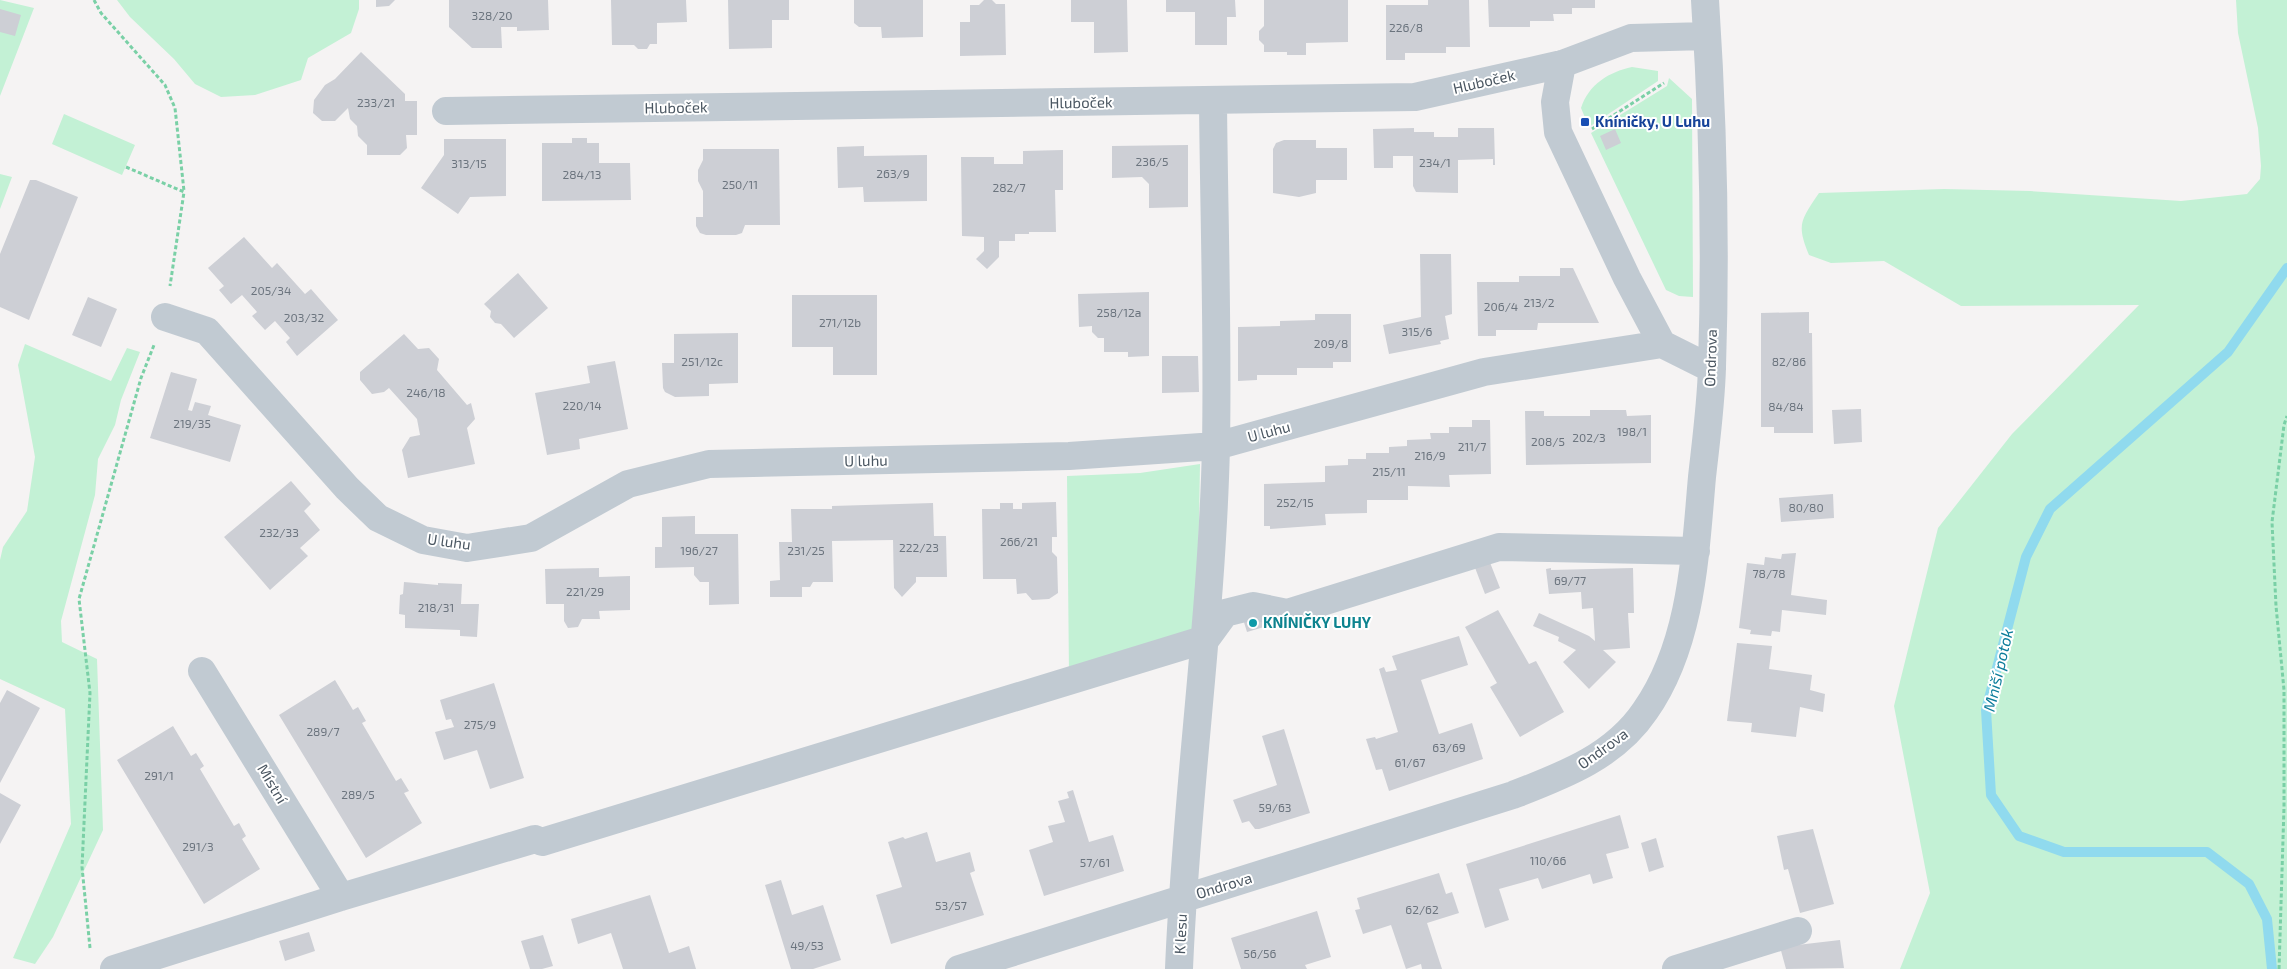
<svg xmlns="http://www.w3.org/2000/svg" width="2287" height="969" viewBox="0 0 2287 969" font-family="'Exo 2',sans-serif">
	<style>
		.green { fill: #c3f1d5 }
		.lines { fill: none; stroke-linecap: round; stroke-linejoin: round }
		.stream { stroke: #90daee; stroke-width: 10 }
		.building { fill: #cdcfd5 }
		.path { stroke: #7ad0a6; stroke-width: 3; stroke-dasharray: 4 2.5; stroke-linecap: butt }
		.minor { stroke: #c1cad2; stroke-width: 28 }
		.transit-dot { fill: #1a4fb4; stroke: #fff; stroke-width: 2 }
		.culture-dot { fill: #0f9aa8; stroke: #fff; stroke-width: 2 }
		.labels { text-anchor: middle; stroke-width: 4; stroke-linejoin: round; paint-order: stroke }
		.number-label { font-size: 12px; fill: #6b747e }
		.street-label { font-size: 15px; fill: #4a5661; stroke: #fff }
		.transit-label { font-size: 15px; font-weight: bold; fill: #164399; stroke: #fff; text-anchor: start }
		.culture-label { font-size: 15px; font-weight: bold; fill: #0d838f; stroke: #fff; text-anchor: start }
		.water-label { font-size: 16px; font-style: italic; fill: #0c7c9b; stroke: #fff }
	</style>
	<rect width="100%" height="100%" fill="#f5f3f3"/>
	<path class="green" d="M0,0l34,8 -34,88z
		M117,0h242v9l-8,24 -43,25 -7,22 -46,15 -34,2 -26,-13 -21,-25 -44,-42z
		M2236,0h51v969h-387l30,-76 -36,-187 44,-178 74,-94 127,-129 -178,1 -77,-45 -53,2 -22,-8c-13,-31 -8,-35 10,-62l125,-4 86,2 151,10 66,-7 13,-15 1,-13 -3,-38 -20,-95z
		M1632,67l26,4v10l-69,46 -8,-19c8,-24 28,-36 51,-41z
		M1669,78l23,21 1,198 -14,-1 -13,-6 -75,-157 76,-47z
		M64,114l71,31 -13,30 -70,-31z
		M0,174l12,3 -12,32z
		M25,344l86,37 16,-33 13,4 -19,48 -6,25 -17,34 -3,36 -34,126 1,21 35,17 6,171 -50,107 -18,27 -22,-6 58,-134 -6,-115 -65,-30v-119l3,-13 24,-36 8,-54 -17,-92z
		M1200,464l-3,172 -128,38 -2,-198 73,-3z"/>
	<g class="lines">
		<path class="stream" d="M2272,969l-5,-50 -18,-35 -42,-32h-143l-45,-16 -28,-41 -5,-85 40,-153 24,-48 178,-157 59,-84"/>
	</g>
	<path class="building" d="M376,0h19l-6,6 -13,1z
		M449,0h99l1,30 -32,1v-4h-16l1,21h-30l-23,-21z
		M611,0h75l1,22 -30,1v21h-7l-3,5h-9l-4,-4h-22z
		M728,0h61v20h-17v28l-43,1z
		M854,0h69v37l-41,1 -1,-11h-22l-5,-4z
		M984,0h8l4,4h9l1,51 -46,1v-34h10v-17h9z
		M1071,0h56l1,52 -34,1v-31h-23z
		M1166,0h69l1,17h-9v28h-32v-33h-29z
		M1264,0h84v42l-42,1v12h-19v-3h-23v-7l-5,-5v-9l5,-5z
		M1428,0h41l1,47h-24v6h-41v7h-19v-55h42z
		M1488,0h107v8h-23v6h-19l1,7h-24v6h-41z
		M0,9l21,6 -6,21 -15,-4z
		M361,52l44,42v7h12v34h-11l1,13 -7,7h-33v-10l-9,-9 -1,-10 -7,-7 -2,-11 -13,13h-13l-9,-8 1,-13 11,-15 10,-6z
		M1414,128v4h20v5h24v-9h36l1,37h-2v-6l-35,1v33l-42,-1 -3,-6v-30h-20v12h-19l-1,-39z
		M1615,129l6,14 -15,7 -6,-14z
		M572,138h15v5h12v20h31l1,37 -89,1v-58h30z
		M444,139h62v57l-36,1 -12,17 -37,-26 23,-33z
		M1284,140h32v8h31v32h-31v13l-17,4 -26,-4v-44l3,-6z
		M1188,145v62l-39,1v-24l-7,-7 -30,1v-32z
		M864,146v10l63,-1v46l-63,1 -1,-15 -25,1 -1,-41z
		M703,149h76l1,76h-35l-3,8 -6,2h-30l-6,-2 -4,-7v-9h7v-26l-5,-10v-11l5,-10z
		M1063,150v40h-8l1,42h-27v2h-14v7h-16v16l-12,12 -11,-10 8,-8v-14l-22,-1 -1,-79h33v7h29v-13z
		M30,180h6l42,17 -49,123 -29,-13v-53z
		M244,237l28,31 5,-5 28,31 6,-5 27,31 -41,36 -11,-14 4,-4 -15,-17 -10,9 -13,-14 5,-4 -15,-17 -11,9 -12,-14 5,-4 -16,-18z
		M1420,254h31l1,60 -7,2 4,23 -9,2 1,3 -52,10 -6,-29 38,-8z
		M1560,268h13l26,55h-61l-1,7h-41v6h-18l-1,-54h42v-6h41z
		M518,273l30,35 -34,30 -13,-14 -6,-1 -5,-6 1,-6 -7,-7z
		M1149,292v64l-21,1v-5h-24v-14h-6l-6,-6v-6l-13,1 -1,-33z
		M792,295h85v80h-44v-28h-41z
		M88,297l29,12 -16,38 -29,-12z
		M1809,312v21h3l1,100h-39v-6h-13v-114z
		M1315,314h36v48h-18v6h-36v7h-40v5l-19,1v-54l42,-1v-5l35,-1z
		M738,333v50l-29,1v12l-34,1 -10,-5 -2,-4 -1,-25h12v-29z
		M404,334l14,15 11,-1 10,11 -2,11 30,35 4,-2 4,16 -8,9 8,36 -67,14 -6,-28 8,-13 10,-2 -3,-16 -28,-31 -5,4 -12,2 -12,-14v-8z
		M1162,356h36l1,36 -37,1z
		M615,361l13,68 -49,10 1,10 -33,6 -12,-62 55,-10 -3,-17z
		M171,372l26,7 -9,31 4,1 3,-9 16,4 -3,9 33,10 -11,37 -80,-24z
		M1861,409l1,33 -28,2 -2,-34z
		M1590,410h36l1,6 24,-1v48l-125,2 -1,-54h19v5h46z
		M1472,420h18l1,54 -42,1 1,12 -42,-1v14h-41v13l-42,1 1,11 -56,4v-3h-6v-42l61,-2v-16l23,-1v-6h18v-6h23v-6l18,-1v-6l24,-1 -1,-6h19v-6h23z
		M291,481l20,23 -7,7 16,19 -20,18 8,8 -38,34 -46,-53z
		M1833,494l1,24 -53,4 -2,-24z
		M1056,502l1,35h-5v15l5,5 1,36 -9,6 -17,1 -6,-7 -9,1 -1,-15h-33l-1,-70h18v-6h13v6h9v-6z
		M933,503l1,33h12l1,41h-31v5l-14,15 -8,-9 -1,-48 -61,1 1,41h-20l-3,5h-8v10h-32v-16l10,-1 -1,-38h13l-1,-33h41v-3z
		M695,516v18h43l1,70 -30,1v-23h-9l-6,-7v-8l-39,1v-21h7v-30z
		M1796,553l-5,42 36,5 -1,15 -44,-5 -2,22 -8,-1 -1,5 -21,-2 1,-4 -12,-2 8,-65 17,2 1,-8 16,2 1,-5z
		M1489,560l11,28 -15,6 -11,-29z
		M599,568v9l31,-1v34l-31,1 1,8h-18l-4,8 -10,1 -4,-7v-17h-18l-1,-35z
		M1551,568v2l82,-2 1,45h-6l2,35 -27,2 13,12 -27,27 -26,-27 13,-12 -18,-9 1,-4 -26,-11 6,-13 50,23 6,5 -2,-33 -11,1 -1,-17 -32,2 -3,-25z
		M404,582l34,3v-2l24,1 -1,20h18l-2,33 -17,-1v-6l-55,-2v-13l-6,-1 1,-19 3,-1z
		M1498,610l31,54 7,-3 28,51 -44,25 -30,-50 7,-4 -32,-56z
		M1260,614l4,13 -17,5 -4,-13z
		M1459,636l9,29 -47,15 18,54 33,-11 11,36 -94,32 -7,-22 -6,1 -10,-31 9,-2 1,2 22,-7 -19,-63 5,-2 2,5 11,-2 -5,-14z
		M1737,643l35,3 -3,23 43,6 -2,15 15,4 -2,18 -23,-5 -4,30 -45,-5 1,-9 -25,-2z
		M335,680l18,30 5,-3 8,14 -4,2 34,58 5,-3 8,13 -5,2 18,30 -56,35 -87,-143z
		M494,683l30,95 -34,11 -13,-39 -33,10 -9,-28 19,-5 -3,-8 -5,1 -6,-20z
		M7,690l33,18 -40,75v-80z
		M173,726l18,30 5,-3 8,13 -4,3 34,57 5,-3 7,13 -4,3 18,30 -56,35 -87,-144z
		M1284,729l26,84 -51,16h-4l-6,-8 -7,2 -9,-23 44,-15 -15,-49z
		M1073,790l16,52 24,-7 11,36 -80,25 -15,-46 24,-8 -5,-16 17,-4 -7,-21 11,-3 -2,-6z
		M0,793l21,12 -21,39z
		M1620,815l9,33 -23,6 7,24 -20,6 -3,-10 -48,15 -4,-11 -39,11 10,31 -24,8 -19,-64z
		M1813,829l21,75 -34,9 -12,-44 -4,1 -7,-34z
		M927,832l9,30 34,-10 5,19 -5,2 14,42 -93,29 -15,-49 26,-8 -14,-45 15,-5 2,2z
		M1656,838l8,29 -15,5 -8,-29z
		M1439,873l7,21 6,-2 7,21 -32,10 15,46h-20l-1,-5 -15,5 -15,-44 -28,9 -8,-24 5,-1 -3,-11z
		M781,880l11,35 31,-10 18,55 -28,9h-22l-26,-84z
		M650,895l19,58 20,-7 7,23h-73l-12,-36 -33,11 -7,-25z
		M1317,911l14,46 -26,8 2,4h-66l-10,-31z
		M309,932l6,19 -30,10 -6,-20z
		M543,935l10,31 -11,3h-12l-9,-28z
		M1840,940l4,28 -58,1 -6,-22z"/>
	<g class="lines">
		<path class="path" d="M94,0l7,13 64,72 10,23 9,83
			M1592,129l72,-46
			M126,167l58,25 -14,94
			M90,948l-8,-81 8,-174 -11,-94 62,-221 13,-33
			M2279,969l5,-162v-117l-8,-84 -4,-84 12,-97 3,-9"/>
		<path class="minor" d="M1562,64l-7,38 3,30 69,146 35,66
			M446,111l969,-14 147,-33 69,-26 76,-2
			M165,317l42,14 140,157 31,30 45,22 44,8 64,-10 97,-54 81,-20 360,-8 147,-10 268,-74 178,-28
			M1662,344l50,25
			M202,671l139,226
			M114,969l227,-72 194,-58 7,3 664,-203 19,-26 28,-7 34,7 212,-66 197,4
			M959,969l554,-174c49,-19 101,-38 132,-84 47,-67 50,-155 57,-234 4,-36 9,-73 10,-110 4,-122 1,-245 -7,-367
			M1179,969c7,-175 33,-348 37,-523 2,-115 -2,-230 -3,-345
			M1676,969l122,-38"/>
	</g>
	<rect class="transit-dot" x="1580" y="117" width="10" height="10" rx="2.5"/>
	<circle class="culture-dot" cx="1253" cy="623" r="5"/>
	<g class="labels">
		<g class="number-label">
			<text x="492" y="20">328/20</text>
			<text x="1406" y="32">226/8</text>
			<text x="376" y="107">233/21</text>
			<text x="1152" y="166">236/5</text>
			<text x="1435" y="167">234/1</text>
			<text x="469" y="168">313/15</text>
			<text x="893" y="178">263/9</text>
			<text x="582" y="179">284/13</text>
			<text x="740" y="189">250/11</text>
			<text x="1009" y="192">282/7</text>
			<text x="271" y="295">205/34</text>
			<text x="1539" y="307">213/2</text>
			<text x="1501" y="311">206/4</text>
			<text x="1119" y="317">258/12a</text>
			<text x="304" y="322">203/32</text>
			<text x="840" y="327">271/12b</text>
			<text x="1417" y="336">315/6</text>
			<text x="1331" y="348">209/8</text>
			<text x="702" y="366">251/12c</text>
			<text x="1789" y="366">82/86</text>
			<text x="426" y="397">246/18</text>
			<text x="582" y="410">220/14</text>
			<text x="1786" y="411">84/84</text>
			<text x="192" y="428">219/35</text>
			<text x="1632" y="436">198/1</text>
			<text x="1589" y="442">202/3</text>
			<text x="1548" y="446">208/5</text>
			<text x="1472" y="451">211/7</text>
			<text x="1430" y="460">216/9</text>
			<text x="1389" y="476">215/11</text>
			<text x="1295" y="507">252/15</text>
			<text x="1806" y="512">80/80</text>
			<text x="279" y="537">232/33</text>
			<text x="1019" y="546">266/21</text>
			<text x="919" y="552">222/23</text>
			<text x="699" y="555">196/27</text>
			<text x="806" y="555">231/25</text>
			<text x="1769" y="578">78/78</text>
			<text x="1570" y="585">69/77</text>
			<text x="585" y="596">221/29</text>
			<text x="436" y="612">218/31</text>
			<text x="480" y="729">275/9</text>
			<text x="323" y="736">289/7</text>
			<text x="1449" y="752">63/69</text>
			<text x="1410" y="767">61/67</text>
			<text x="159" y="780">291/1</text>
			<text x="358" y="799">289/5</text>
			<text x="1275" y="812">59/63</text>
			<text x="198" y="851">291/3</text>
			<text x="1548" y="865">110/66</text>
			<text x="1095" y="867">57/61</text>
			<text x="951" y="910">53/57</text>
			<text x="1422" y="914">62/62</text>
			<text x="807" y="950">49/53</text>
			<text x="1260" y="958">56/56</text>
		</g>
		<g class="street-label">
			<text transform="translate(1484 82) rotate(-13)" y="5">Hluboček</text>
			<text transform="translate(1081 103) rotate(-1)" y="5">Hluboček</text>
			<text transform="translate(676 108) rotate(-1)" y="5">Hluboček</text>
			<text transform="translate(1711 358) rotate(-88)" y="5">Ondrova</text>
			<text transform="translate(1269 432) rotate(-15)" y="5">U luhu</text>
			<text transform="translate(866 461) rotate(-1)" y="5">U luhu</text>
			<text transform="translate(449 542) rotate(8)" y="5">U luhu</text>
			<text transform="translate(1603 749) rotate(-36)" y="5">Ondrova</text>
			<text transform="translate(272 784) rotate(59)" y="5">Místní</text>
			<text transform="translate(1224 886) rotate(-17)" y="5">Ondrova</text>
			<text transform="translate(1181 934) rotate(-87)" y="5">K lesu</text>
		</g>
		<g class="transit-label">
			<text x="1595" y="127">Kníničky, U Luhu</text>
		</g>
		<g class="culture-label">
			<text x="1263" y="628">KNÍNIČKY LUHY</text>
		</g>
		<g class="water-label">
			<text transform="translate(1998 670) rotate(-77)" y="6">Mniší potok</text>
		</g>
	</g>
</svg>
